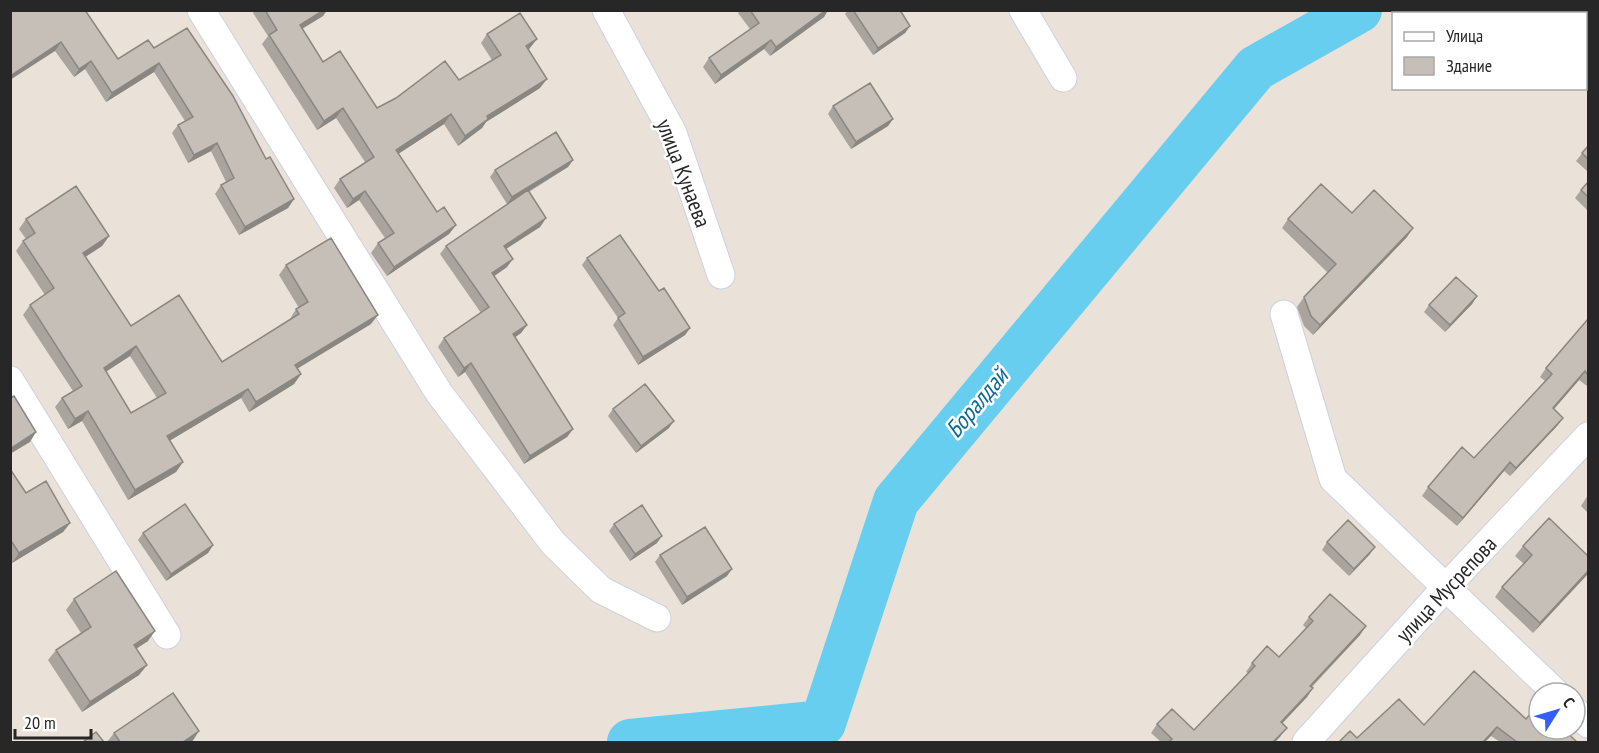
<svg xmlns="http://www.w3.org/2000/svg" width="1599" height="753" viewBox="0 0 1599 753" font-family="'PT Sans Narrow',sans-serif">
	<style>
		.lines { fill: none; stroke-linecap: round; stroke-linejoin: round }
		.river { stroke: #68ceef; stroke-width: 46 }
		.minor-casing { stroke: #cdd1e1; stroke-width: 29 }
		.minor { stroke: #fff; stroke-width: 27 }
		.wall { fill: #a9a49e; fill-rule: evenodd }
		.shaded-wall { fill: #8a8681 }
		.building { fill: #c5bfb8; stroke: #8a8681; stroke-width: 1.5; fill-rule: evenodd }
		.labels { text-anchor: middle; stroke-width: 5; stroke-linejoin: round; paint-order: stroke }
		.street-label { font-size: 22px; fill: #272727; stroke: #fff }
		.water-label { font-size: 24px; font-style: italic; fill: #0c6a96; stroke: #fff }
	</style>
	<rect width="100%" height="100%" fill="#eae2d8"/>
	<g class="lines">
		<path class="river" d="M630,742l193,-19 73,-222 360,-433 103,-58"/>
		<g class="minor-casing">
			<path id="minor" d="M201,10l238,383 114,150 48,47 56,28
				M606,10l67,123 48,142
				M1023,10l40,68
				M1284,314l49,165 223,214
				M10,380l157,255
				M1575,711l13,13
				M1306,742l140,-155 142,-151"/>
		</g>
		<use href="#minor" class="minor"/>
	</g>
	<path class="wall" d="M10,10l108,49 36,-11 112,111 28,40 -6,9 -49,27 -24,-41 6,-9 5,-3 -15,-31 -23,12 -16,-30 6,-8 7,-4 -31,-49 -48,30 -21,-33 -11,8 -19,-26z
		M255,10h72l-4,6 -21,13 21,33 54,46 82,-28 33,-20 -11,-17 6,-9 43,14 -1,1 11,39 -54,34 -4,6 -24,18 -14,-22 -46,30 39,58 19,13 -7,9 -62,42 -16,-23 7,-10 7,-5 -26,-38 -12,8 -13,-20 6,-9 25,-17 -29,-44 -19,12 -55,-86 6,-8 -15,-23z
		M740,10h88l-4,7 -54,39 -6,-7 -49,35 -12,-17 6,-9 41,-29 -12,-16z
		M848,10h52l10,16 -5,7 -32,22 -28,-41z
		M833,106l60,13 -5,7 -37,23 -23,-35z
		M1588,146v26l-12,-11z
		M573,160l-5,7 -39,25 17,26 -6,9 -34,22 1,18 -13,9 33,49 -6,8 -6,4 58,92 -6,8 -43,27 -59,-92 -7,5 -20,-30 6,-9 37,-25 -41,-59 6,-8 61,-42 -17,-27 5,-7z
		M1588,182v29l-13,-13 6,-8z
		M1352,213l55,24 -94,98 -9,-9 -7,-19 7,-10 24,-24 -46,-45 6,-9z
		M26,219l83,17 -7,10 -17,11 46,69 91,36 68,-43 6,-10 3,-1 -20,-33 7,-10 85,59 -74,45 4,5 -7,10 -45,28 -8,-14 -71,42 13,22 -7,10 -48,28 -46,-79 -14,8 -13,-22 7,-9 11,-7 -50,-76 7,-10 15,-10 -29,-44 7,-10 3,-2 -7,-10zM130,356l27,42 -26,15 -25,-42z
		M587,258l103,70 -5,7 -47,30 -25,-40 5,-7 -36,-53z
		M1477,296l-5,8 -27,28 -21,-20 5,-7z
		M1588,319v65l-1,2 -8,-6 -25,29 9,9 -6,8 -47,50 -6,-5 -47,55 -35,-30 6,-9 46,-29 71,-77 -5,-4 6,-9z
		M613,409l56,19 -33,25 -28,-37z
		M10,469l16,24 44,30 -7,9 -51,31 -2,-3z
		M1588,495v18l-7,-7z
		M614,524l43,19 -27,18 -21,-30z
		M143,533l70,12 -5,8 -42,28 -28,-41z
		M1327,542l43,12 -21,22 -27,-26z
		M1523,546l65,10 -55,77 -38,-36 7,-10 22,-23 -9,-8z
		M660,555l67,21 -45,29 -27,-43z
		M74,599l74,42 -12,8 11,16 -8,10 -57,37 -34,-52 8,-10 25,-17 -15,-23z
		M1309,617l51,18 -48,52 -5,10 -25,26 -1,13 -6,6h-114l-10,-9 6,-9 37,6 54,-57 -2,-1 6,-9 27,-6 27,-29 -3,-3z
		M1526,719l51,23h-77l-9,-6 -134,2 67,-13z
		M114,733l78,9h-85z"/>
	<path class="shaded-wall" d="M324,10h3l-4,6 -30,18 7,-9z
		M826,10h2l-4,7 -54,39 6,-9z
		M910,26l-5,7 -32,22 5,-7z
		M537,39l-7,9 -10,7 6,-9z
		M771,40l-7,9 -49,35 6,-9z
		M61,42l-6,9 -45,29v-4z
		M91,61l-6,8 -11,8 5,-8z
		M159,63l-5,9 -48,30 6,-9z
		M547,79l-7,9 -54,34 -4,6 -24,18 7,-10 22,-20z
		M343,108l-7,10 -19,12 7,-9z
		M451,114l-7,10 -55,36 7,-10z
		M893,119l-5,7 -37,23 5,-7z
		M217,143l-6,8 -23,12 6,-8z
		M573,160l-5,7 -61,37 5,-7z
		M365,191l-6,9 -12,8 6,-9z
		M294,199l-6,9 -49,27 6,-8z
		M546,218l-6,9 -42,27 6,-8z
		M456,225l-7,9 -62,42 7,-9z
		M1413,228l-6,9 -94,98 7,-10z
		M109,236l-7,10 -26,17 7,-10z
		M513,259l-6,8 -21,15 6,-9z
		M1477,296l-5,8 -27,28 5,-7z
		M378,315l-7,9 -83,50 7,-9z
		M527,325l-6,8 -14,10 6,-9z
		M690,328l-5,7 -47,30 5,-8z
		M136,346l-6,10 -32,21 6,-9z
		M471,363l-6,9 -7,5 6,-9z
		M1585,371l-6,9 -32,37 6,-9z
		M301,374l-7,10 -45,28 7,-10z
		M248,389l-7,9 -80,48 6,-10z
		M88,411l-6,10 -14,8 7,-10z
		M1563,418l-6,8 -47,50 6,-8z
		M674,421l-5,7 -33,25 5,-7z
		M573,429l-6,8 -43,27 6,-8z
		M36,432l-6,10 -20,12v-5z
		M183,462l-7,10 -48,28 7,-10z
		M1510,462l-6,9 -47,55 6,-8z
		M70,523l-7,9 -51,31 7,-10z
		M662,536l-5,7 -27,18 5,-7z
		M213,545l-5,8 -42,28 5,-7z
		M1375,547l-5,7 -21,22 5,-7z
		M732,569l-5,7 -45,29 5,-8z
		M1588,571v3l-55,59 7,-10z
		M1366,626l-6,9 -56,59 6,-8z
		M155,631l-7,10 -22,14 8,-10z
		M147,665l-8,10 -57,37 8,-10z
		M1313,688l-6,9 -32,34 6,-9z
		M1497,727l-6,9 -6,6h-2z
		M1287,728l-12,14h-2z
		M199,731l-7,11h-9z"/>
	<path class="building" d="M10,10h75l33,49 30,-19 6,8 33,-20 46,68 33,63 4,-2 24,42 -49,28 -24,-42 13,-7 -17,-35 -23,12 -16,-30 15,-8 -34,-54 -47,30 -21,-32 -12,8 -18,-27 -51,34z
		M265,10h59l-24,15 23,37 17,-11 37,57 19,-10 49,-37 14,19 42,-25 -14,-21 33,-21 17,26 -11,7 21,33 -60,37 1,3 -23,17 -14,-22 -55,36 41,62 7,-5 12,18 -62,42 -16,-24 16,-10 -29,-42 -12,8 -13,-20 34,-22 -31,-49 -19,13 -55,-86 8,-5z
		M750,10h76l-50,37 -5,-7 -50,35 -12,-17 50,-35z
		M853,10h47l10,16 -32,22z
		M870,83l23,36 -37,23 -23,-36z
		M556,132l17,28 -61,37 -17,-27z
		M1588,146v13l-6,-6z
		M1588,182v15l-7,-7z
		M1321,184l31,29 22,-23 39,38 -93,97 -9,-9 -7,-19 32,-33 -48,-45z
		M76,186l33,50 -26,17 48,73 48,-31 43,67 77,-48 -3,-5 12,-7 -22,-37 45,-27 47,77 -83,50 6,9 -45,28 -8,-13 -81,47 16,26 -48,28 -47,-79 -13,8 -13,-21 20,-12 -52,-81 24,-17 -31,-47 12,-8 -9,-14zM136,346l30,47 -35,20 -27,-45z
		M528,190l18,28 -42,28 9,13 -21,14 35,52 -14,9 60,95 -43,27 -59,-93 -7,5 -20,-30 45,-31 -43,-61z
		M620,235l39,56 5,-3 26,40 -47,29 -25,-39 7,-5 -38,-55z
		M1456,277l21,19 -27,29 -21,-20z
		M1588,319v56l-3,-4 -32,37 10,10 -47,50 -6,-6 -47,56 -35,-31 34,-40 12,11 78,-84 -6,-6z
		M645,384l29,37 -33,25 -28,-37z
		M14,396l22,36 -26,17v-51z
		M10,469l16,24 20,-12 24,42 -51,30 -9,-14z
		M185,504l28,41 -42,29 -28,-41z
		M642,505l20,31 -27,18 -21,-30z
		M1549,518l39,38v15l-48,52 -38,-36 30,-32 -9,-9z
		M1348,520l27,27 -21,22 -27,-27z
		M705,527l27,42 -45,28 -27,-42z
		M116,571l39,60 -21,14 13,20 -57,37 -34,-52 35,-23 -17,-28z
		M1330,594l36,32 -56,60 3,2 -32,34 6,6 -14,14h-104l3,-3 -15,-15 15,-15 22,21 61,-64 -3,-3 15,-17 12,11 34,-36 -4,-4z
		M1474,671l52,48 10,-12 3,3v19h24l14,13h-60l-20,-15 -14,15h-144l11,-11 7,7 42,-39 25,26z
		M173,693l26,38 -16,11h-63l-6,-9z
		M96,732l8,10h-21z"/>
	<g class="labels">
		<g class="street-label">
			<text transform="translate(684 173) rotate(69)" y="8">улица Кунаева</text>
			<text transform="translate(1446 589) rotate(-47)" y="8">улица Мусрепова</text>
		</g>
		<g class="water-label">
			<text transform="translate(977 403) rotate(-50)" y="8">Боралдай</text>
		</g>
	</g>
	<rect width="1599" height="753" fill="none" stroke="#272727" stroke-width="24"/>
	<rect x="1392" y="12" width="195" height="78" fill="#ffffff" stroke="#a9a9a9" stroke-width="1.5"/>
	<rect x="1404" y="32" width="30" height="9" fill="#ffffff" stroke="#a9a9a9" stroke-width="1.5"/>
	<text x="1446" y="42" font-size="18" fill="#272727">Улица</text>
	<rect x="1404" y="57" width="30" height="18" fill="#c5bfb8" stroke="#a9a9a9" stroke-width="1.5"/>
	<text x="1446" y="72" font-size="18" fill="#272727">Здание</text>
	<g transform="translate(1557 711) rotate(53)"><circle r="28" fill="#ffffff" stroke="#a9a9a9" stroke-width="1.5"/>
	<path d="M0-4.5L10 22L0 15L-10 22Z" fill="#345dfb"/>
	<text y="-9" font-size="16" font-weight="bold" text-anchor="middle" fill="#272727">С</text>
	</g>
	<path d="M15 729v9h76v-9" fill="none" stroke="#272727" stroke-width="3"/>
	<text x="24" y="729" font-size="18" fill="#272727" stroke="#ffffff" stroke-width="4.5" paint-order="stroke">20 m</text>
</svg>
